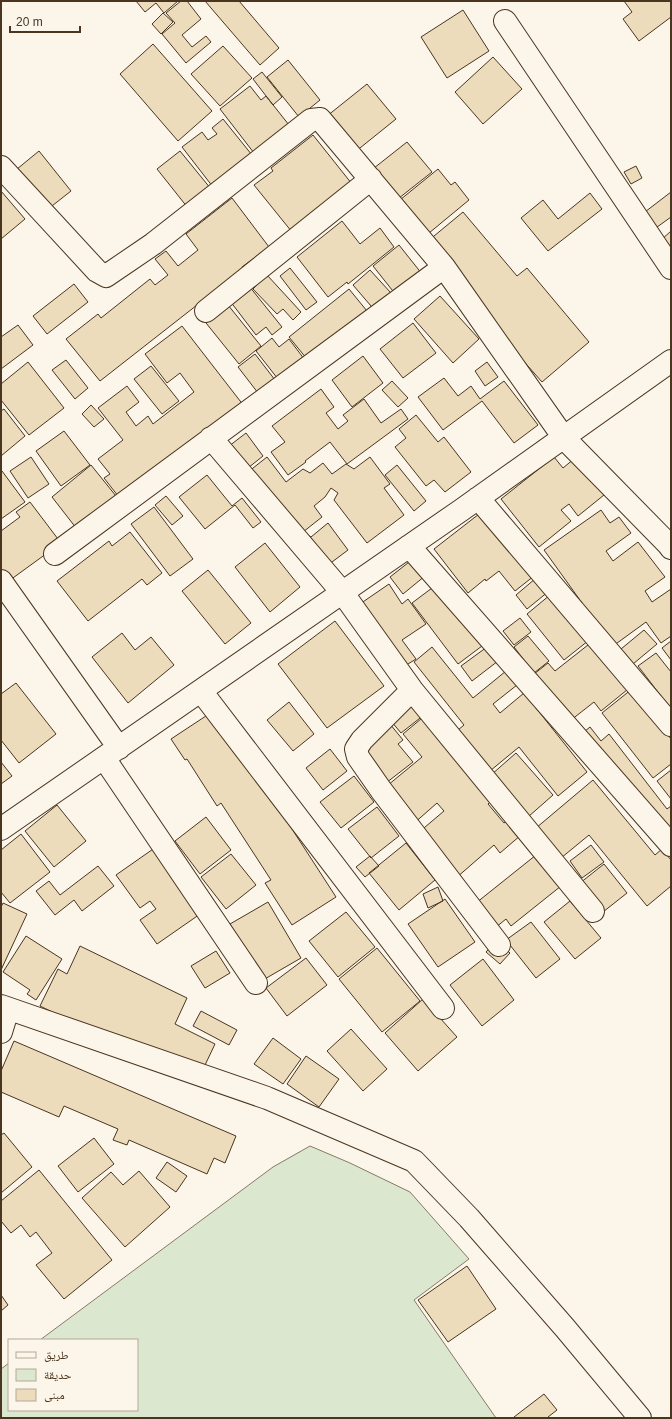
<svg xmlns="http://www.w3.org/2000/svg" width="672" height="1419" viewBox="0 0 672 1419" font-family="Helvetica,'Noto Naskh Arabic',sans-serif">
	<style>
		.green { fill: #dce7d0; stroke: #887966 }
		.building { fill: #ecdcbc; stroke: #4a3520 }
		.lines { fill: none; stroke-linecap: round; stroke-linejoin: round }
		.minor-casing { stroke: #4a3520; stroke-width: 24 }
		.minor { stroke: #fbf6e9; stroke-width: 22 }
	</style>
	<rect width="100%" height="100%" fill="#fbf6e9"/>
	<path class="green" d="M310,1146l40,17 60,29 59,67 -55,41 82,118h-495v-49l8,-6v47h128v-70h-97l233,-173z"/>
	<path class="building" d="M136,1h42l-14,12 -8,-10 -11,9z
		M181,1h6l14,18 -19,16 10,12 14,-11 5,6 -25,21 -24,-29 13,-11 -9,-10z
		M205,1h34l40,47 -19,17z
		M624,1h47v16l-32,24 -16,-22 9,-7z
		M463,10l26,41 -42,27 -26,-41z
		M163,13l10,9 -12,12 -9,-10z
		M153,44l59,67 -34,30 -58,-67z
		M223,46l29,32 -32,28 -29,-32z
		M493,57l29,32 -39,35 -28,-32z
		M288,60l32,40 -21,17 -32,-40z
		M262,72l20,25 -9,8 -20,-26z
		M367,84l29,35 -41,33 -28,-36z
		M250,86l11,14 5,-4 23,29 -35,28 -34,-44z
		M223,119l29,36 -39,32 -31,-40 20,-15 6,8 9,-6 -5,-6z
		M313,135l39,49 -60,48 -38,-47 19,-14 -2,-3z
		M407,142l25,30 -38,30 -25,-30z
		M39,151l32,40 -28,22 -32,-39z
		M180,151l31,38 -23,19 -31,-39z
		M636,166l6,12 -11,6 -7,-12z
		M438,169l13,16 4,-3 14,18 -46,38 -28,-34z
		M1,191l24,28 -24,20z
		M671,192v25l-18,13 -12,-15z
		M590,193l12,16 -54,42 -27,-33 22,-18 15,19z
		M232,198l37,49 -27,20 1,2 -143,112 -34,-42 32,-25 3,4 49,-39 5,6 13,-10 -13,-16 11,-8 12,15 20,-16 -12,-16z
		M463,212l54,64 10,-8 62,74 -47,40 -120,-136z
		M342,221l18,23 20,-16 14,19 -46,37 -1,-2 -19,15 -31,-40z
		M671,231v21l-11,-11z
		M399,245l31,39 -26,21 -31,-39z
		M290,268l27,34 -11,8 -26,-34z
		M370,270l31,34 -18,16 -30,-35z
		M267,275l34,37 -8,8 -10,-11 -6,5 -24,-25z
		M74,284l14,18 -41,32 -14,-18z
		M249,286l33,41 -10,8 -6,-8 -10,8 -26,-34z
		M349,289l27,33 -60,48 -27,-33z
		M440,296l39,43 -26,24 -39,-44z
		M228,305l33,41 -22,18 -33,-41z
		M413,323l23,30 -33,25 -23,-29z
		M18,325l15,20 -32,24v-32z
		M182,326l62,80 -122,95 -18,-23 6,-4 -12,-15 25,-19 -25,-32 29,-22 12,16 -13,10 10,14 12,-10 5,8 41,-32 -14,-19 -13,10 -22,-29z
		M272,338l7,9 10,-8 22,29 -26,20 -29,-37z
		M255,354l27,35 -17,13 -27,-35z
		M363,356l20,27 -31,24 -20,-27z
		M66,360l22,28 -13,11 -23,-29z
		M28,362l36,46 -35,27 -28,-35v-16z
		M487,362l11,15 -13,9 -10,-15z
		M151,366l28,35 -17,13 -28,-35z
		M444,378l14,18 13,-10 9,13 24,-18 34,44 -24,18 -32,-42 -39,29 -25,-33z
		M392,381l16,17 -10,9 -16,-17z
		M321,389l13,18 -8,6 12,16 10,-8 -5,-6 21,-16 17,24 20,-14 7,10 -61,45 -17,-22 -25,19 1,1 -18,13 -17,-23 14,-10 -13,-16z
		M91,405l13,14 -10,8 -12,-13z
		M4,409l21,27 -24,20v-45z
		M416,415l22,27 6,-5 27,35 -26,20 -11,-12 -8,6 -31,-39 11,-9 -7,-9z
		M64,431l26,34 -29,21 -25,-35z
		M246,433l17,23 -25,20 -18,-23z
		M31,457l18,27 -21,14 -18,-27z
		M267,457l19,25 17,-13 7,4 13,-10 9,11 14,-10 8,5 16,-12 20,27 -6,4 20,27 -37,28 -33,-43 4,-7 -7,-5 -6,9 -11,9 8,11 -19,15 8,5 17,-14 20,27 -24,18 -81,-92z
		M554,457l9,11 12,-10 29,37 -26,21 -9,-12 -8,6 10,11 -32,26 -38,-48z
		M91,465l29,36 -40,32 -28,-36z
		M397,465l29,36 -12,10 -29,-36z
		M2,471l23,31 -24,17v-47z
		M207,475l25,31 10,-8 19,24 -8,6 -18,-23 -30,24 -26,-32z
		M166,496l17,20 -11,9 -17,-20z
		M30,502l31,41 -55,40 -5,-7v-45l19,-14 -4,-5z
		M154,507l39,52 -23,17 -39,-52z
		M488,507l51,65 -24,19 -16,-20 -13,10 -1,-2 -17,14 -34,-44z
		M601,510l9,13 9,-6 12,16 -25,18 7,10 25,-19 27,35 -20,14 7,11 19,-13v47l-10,7 -15,-21 -33,24 -69,-96z
		M130,532l32,41 -15,12 -5,-6 -54,42 -31,-40 52,-40 3,5z
		M265,543l35,44 -30,25 -35,-45z
		M418,555l13,16 -28,23 -13,-17z
		M208,570l43,53 -26,21 -43,-53z
		M542,573l12,14 -27,22 -11,-14z
		M440,582l46,61 -28,21 -46,-61z
		M389,584l13,20 6,-5 18,25 -24,16 14,19 -16,10 -43,-63z
		M556,590l37,47 -29,23 -37,-46z
		M520,618l11,14 -17,13 -11,-14z
		M335,621l49,65 -57,42 -49,-64z
		M644,630l13,14 -24,20 -12,-15z
		M122,633l13,17 16,-13 23,28 -46,38 -36,-46z
		M528,636l21,25 -15,12 -20,-26z
		M593,641l45,40 -37,30 -7,-9 -28,22 -37,-46 19,-15 7,8z
		M671,641v19l-9,-12z
		M432,647l41,51 33,-27 11,14 -24,19 7,9 24,-20 63,79 -29,24 -39,-49 -29,24 -32,-41 6,-5 -50,-63z
		M487,647l11,14 -26,20 -11,-15z
		M656,653l15,19v37l-33,-43z
		M16,683l40,51 -37,29 -18,-23v-46z
		M632,689l39,50v25l-18,14 -51,-65z
		M414,693l15,18 -28,22 -15,-18z
		M289,702l25,32 -21,17 -26,-31z
		M215,710l121,187 -44,28 -27,-42 6,-3 -50,-77 -4,3 -30,-47 -2,1 -14,-21z
		M428,713l68,84 -8,7 16,19 4,-3 13,15 -21,18 -6,-8 -38,33 -38,-45 26,-22 -7,-8 -25,22 -30,-35 40,-33 -19,-23z
		M390,724l13,16 -5,4 15,18 -27,21 -27,-34z
		M590,727l11,14 8,-7 58,75 4,-3v25l-92,-95z
		M330,749l17,22 -24,19 -17,-22z
		M516,753l37,42 -25,22 -37,-42z
		M1,762l11,14 -11,8z
		M671,770v29l-14,-18z
		M354,776l20,26 -33,26 -21,-26z
		M593,780l62,75 7,-6 9,11v26l-24,20 -58,-71 -28,23 -25,-30z
		M57,805l29,36 -32,26 -29,-36z
		M377,807l22,29 -28,22 -23,-29z
		M206,817l25,33 -31,24 -25,-33z
		M21,834l29,38 -40,31 -9,-11v-42z
		M406,843l29,37 -36,30 -30,-37z
		M591,845l13,17 -22,16 -12,-17z
		M156,847l47,65 -46,32 -17,-24 16,-11 -6,-8 -10,7 -24,-33z
		M231,854l25,31 -30,24 -25,-32z
		M536,855l25,31 -50,40 -5,-7 -11,9 -19,-25z
		M370,856l9,10 -14,11 -9,-10z
		M604,864l23,29 -24,19 -23,-29z
		M98,866l16,20 -32,25 -8,-11 -19,15 -19,-24 13,-10 11,14z
		M438,887l5,14 -15,7 -5,-14z
		M445,899l30,43 -37,25 -30,-43z
		M570,901l31,37 -26,21 -31,-37z
		M268,902l33,56 -38,22 -33,-56z
		M3,903l24,11 -26,56v-63z
		M346,912l29,35 -37,30 -29,-36z
		M531,922l29,37 -24,19 -30,-38z
		M26,936l36,23 -26,41 -9,-6 3,-4 -27,-18z
		M496,941l14,12 -10,11 -14,-12z
		M80,946l107,52 -12,26 40,20 -18,38 -157,-76 18,-37 9,5z
		M377,948l43,53 -38,31 -43,-53z
		M216,951l14,22 -25,15 -14,-22z
		M306,958l21,27 -40,31 -21,-28z
		M483,959l31,41 -32,26 -32,-41z
		M423,999l34,38 -39,34 -33,-38z
		M201,1011l36,19 -8,15 -36,-19z
		M351,1029l36,40 -24,22 -36,-40z
		M273,1038l28,21 -18,25 -29,-20z
		M14,1041l222,95 -11,27 -11,-5 -7,16 -78,-34 -2,5 -14,-5 5,-11 -54,-23 -5,11 -58,-25v-21z
		M306,1056l33,23 -20,28 -32,-23z
		M4,1133l28,34 -31,26v-58z
		M94,1138l20,26 -36,28 -20,-26z
		M167,1162l20,14 -11,16 -20,-14z
		M39,1170l73,90 -48,39 -28,-34 16,-12 -16,-21 -6,5 -9,-12 -10,8 -10,-12v-20z
		M139,1171l31,36 -45,40 -43,-49 29,-26 12,13z
		M467,1266l29,43 -48,33 -30,-42z
		M1,1295l7,10 -7,6z
		M544,1394l13,16 -9,7v1h-34v-1z"/>
	<g class="lines">
		<g class="minor-casing">
			<path id="minor" d="M505,21l166,247
				M1,167l96,104 9,5 47,-32 158,-124 9,-1 124,148 120,171 104,106 3,4
				M206,311l165,-132
				M211,438l131,154 70,98 181,221
				M478,498l193,227
				M409,546l262,299
				M55,554l389,-287
				M1,581l118,167
				M412,690l-50,50 -6,9 2,8 23,33 118,155
				M201,691l242,317
				M104,758l152,225
				M1,829l459,-318 211,-150
				M1,1006l266,92 147,63 55,57 96,110 75,90
				M1,1032l7,-23"/>
		</g>
		<use href="#minor" class="minor"/>
	</g>
	<rect width="672" height="1419" fill="none" stroke="#4a3520" stroke-width="4"/>
	<rect x="8" y="1339" width="130" height="72" fill="#fbf6e9" stroke="#b4a999"/>
	<rect x="16" y="1352" width="20" height="6" fill="#fbf6e9" stroke="#b4a999"/>
	<text x="44" y="1359" font-size="12" fill="#4a3520">طريق</text>
	<rect x="16" y="1369" width="20" height="12" fill="#dce7d0" stroke="#b4a999"/>
	<text x="44" y="1379" font-size="12" fill="#4a3520">حديقة</text>
	<rect x="16" y="1389" width="20" height="12" fill="#ecdcbc" stroke="#b4a999"/>
	<text x="44" y="1399" font-size="12" fill="#4a3520">مبنى</text>
	<path d="M10 26v6h70v-6" fill="none" stroke="#4a3520" stroke-width="2"/>
	<text x="16" y="26" font-size="12" fill="#4a3520" stroke="#fbf6e9" stroke-width="3" paint-order="stroke">20 m</text>
</svg>
